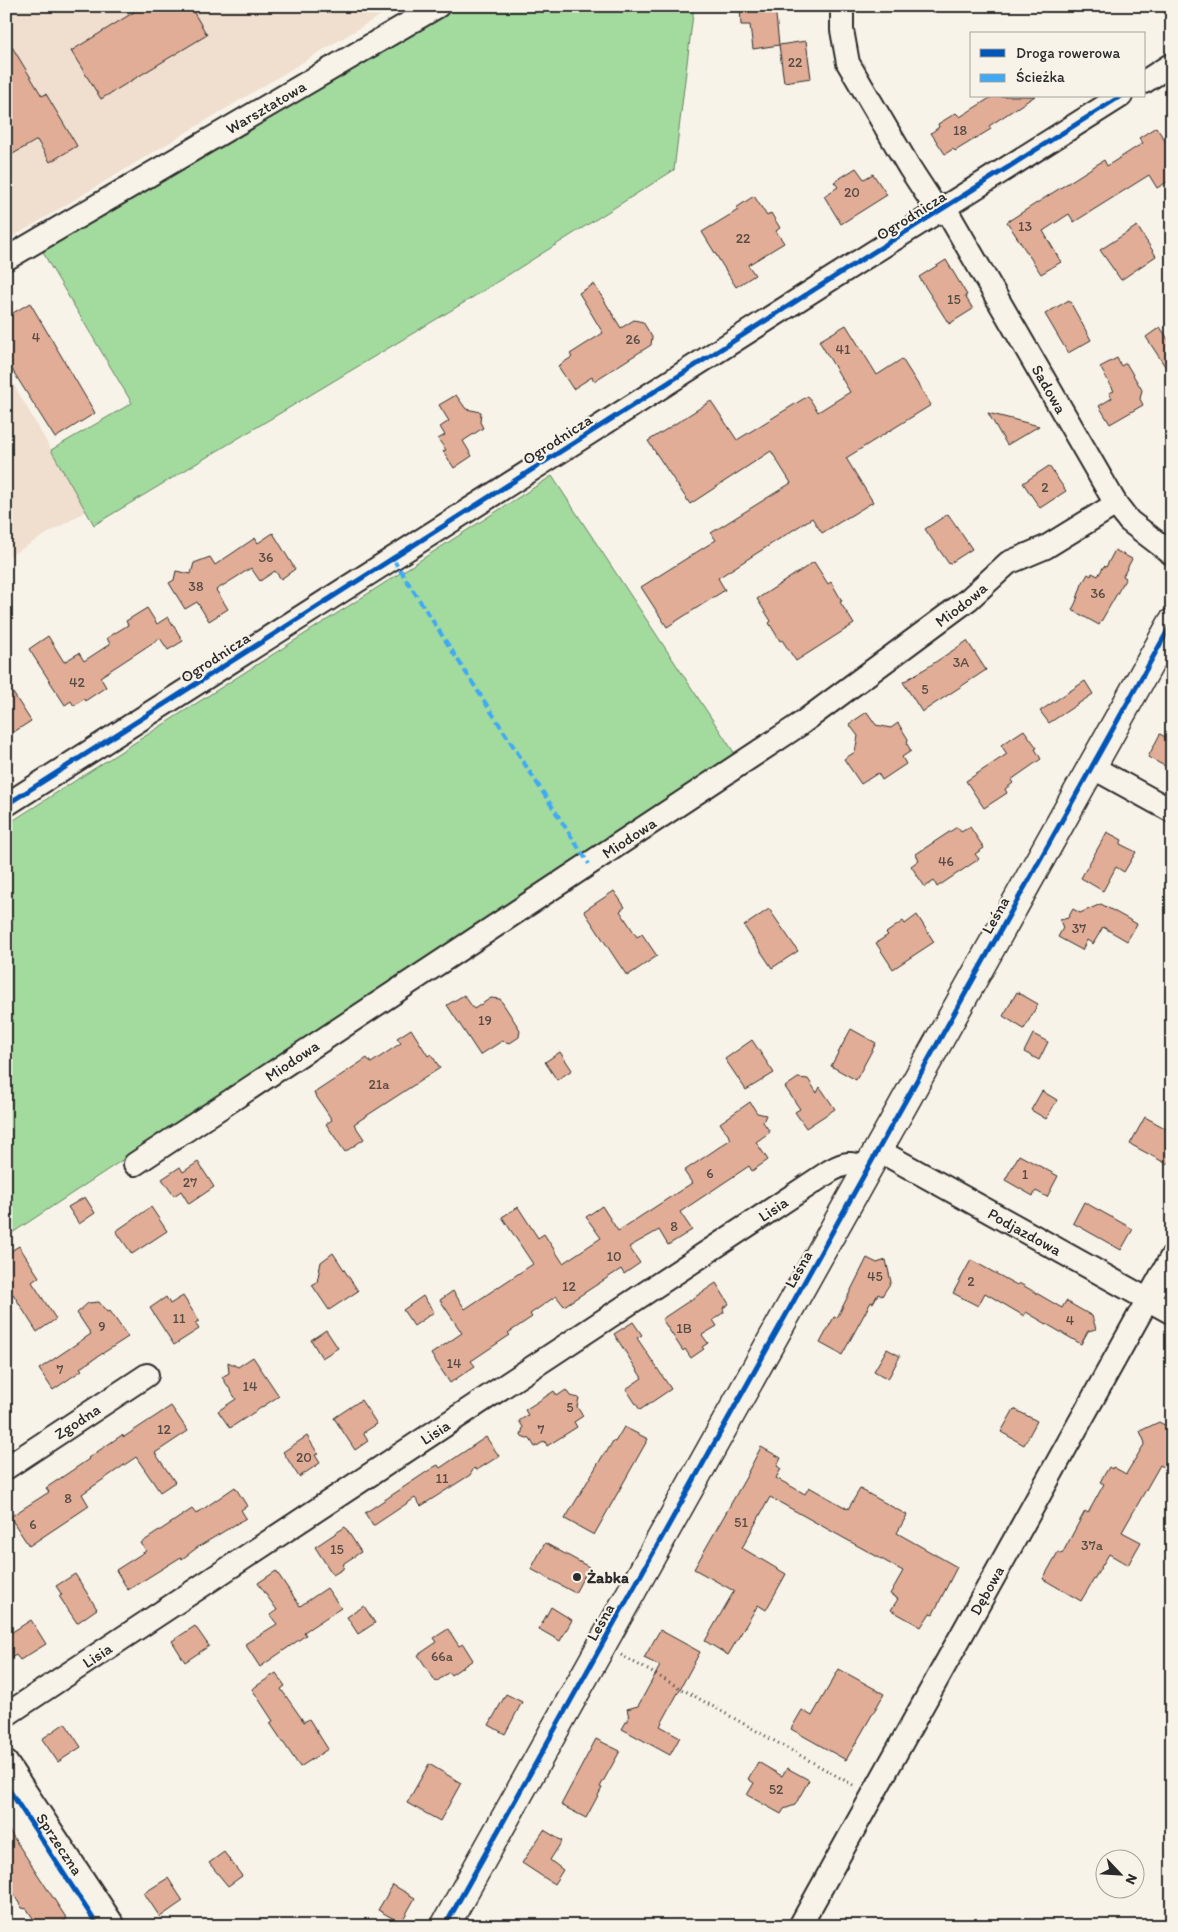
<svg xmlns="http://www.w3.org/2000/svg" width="1178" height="1932" viewBox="0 0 1178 1932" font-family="Itim,sans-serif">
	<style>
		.built { fill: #f0decf }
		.green { fill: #a3da9e; stroke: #678264 }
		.building { fill: #e1ad96; stroke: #2b2b2b }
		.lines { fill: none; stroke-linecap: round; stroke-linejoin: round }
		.street-casing { stroke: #2b2b2b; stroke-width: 26 }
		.secondary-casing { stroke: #2b2b2b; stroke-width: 31 }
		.path { stroke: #2b2b2b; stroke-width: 3; stroke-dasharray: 1 4; stroke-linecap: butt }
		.street { stroke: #f7f3e8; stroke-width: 22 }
		.secondary { stroke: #f7f3e8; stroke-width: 28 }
		.quiet { stroke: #3fa9f5; stroke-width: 4; stroke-dasharray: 8 4; stroke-linecap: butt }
		.cycleway-casing { stroke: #f7f3e8; stroke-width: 8 }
		.cycleway { stroke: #0057b8; stroke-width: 5 }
		.poi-dot { fill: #2b2b2b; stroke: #f7f3e8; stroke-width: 2 }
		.labels { text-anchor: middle; stroke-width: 4.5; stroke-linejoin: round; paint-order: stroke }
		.number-label { font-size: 14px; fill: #584c46 }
		.street-label { font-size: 16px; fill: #2b2b2b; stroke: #f7f3e8 }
		.poi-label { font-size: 16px; font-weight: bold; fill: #2b2b2b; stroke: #f7f3e8; text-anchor: start }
	</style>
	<rect width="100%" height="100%" fill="#f7f3e8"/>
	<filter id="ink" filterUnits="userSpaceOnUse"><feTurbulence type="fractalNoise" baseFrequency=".02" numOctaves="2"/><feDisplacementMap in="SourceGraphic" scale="10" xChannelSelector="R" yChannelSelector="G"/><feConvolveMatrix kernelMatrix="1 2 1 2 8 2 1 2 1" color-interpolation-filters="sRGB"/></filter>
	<g filter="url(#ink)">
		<path class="built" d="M6,6h390l-390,235z
			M6,371l80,140 -80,47z"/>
		<path class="green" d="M452,6h242l-20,164 -204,129 -376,226 -43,-75 81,-47 -81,-136 -8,-15 10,-12z
			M552,476l185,281 -158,101 -573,379v-412z"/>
		<path class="building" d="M131,6h59l17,29 -106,64 -30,-48 63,-39z
			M740,6h35l4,39 -26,4 -3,-24h-9z
			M6,37l36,59 4,-2 31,52 -27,16 -13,-22 -31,18z
			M806,41l5,37 -27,4 -5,-37z
			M993,96h42l-46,30 2,3 -36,22 -2,-2 -8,5 -14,-21 8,-6 -1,-3 18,-11 4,4z
			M1156,127l16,24v28l-15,9 -8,-13 -75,47 -5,-8 -26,17 18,31 -20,12 -34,-52 97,-62 3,6 36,-23 -4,-5z
			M856,168l8,11 9,-5 14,21 -46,29 -17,-28 14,-9 -4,-5z
			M754,196l13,20 4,-3 9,15 -4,3 8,12 -36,22 7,10 -19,12 -34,-55 36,-22 -2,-2z
			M1137,226l19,30 -35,24 -21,-30z
			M946,260l21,35 -2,1 8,13 -24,15 -30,-47z
			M594,284l27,44 13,-8 9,2 9,15 -1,8 -57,36 -2,-4 -19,12 -15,-23 14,-9 -2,-3 33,-21 -24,-40z
			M1069,300l22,40 -23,13 -23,-39z
			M30,303l65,110 -40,25 -49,-78v-43z
			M846,325l31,50 25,-16 29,46 -85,53 27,44 -51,31 -10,-15 -94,60 7,12 -58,37 -26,-40 75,-47 -5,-7 80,-50 -20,-32 -81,53 -42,-63 63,-40 26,39 71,-44 10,16 32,-20 -31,-51z
			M1160,327l12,18v32l-26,-40z
			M1117,358l4,8 5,-3 16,27 -2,9 3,6 -33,19 -11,-18 13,-8 -3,-5 5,-2 -14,-24z
			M456,395l10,14 15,3 -1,10 3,6 -20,13 9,15 -18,12 -11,-17 3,-1 -8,-11 7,-4 -5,-8 9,-6 -10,-16z
			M988,413l51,13 -32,19z
			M1049,466l17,25 -26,17 -17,-25z
			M948,514l24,35 -23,15 -24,-35z
			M273,533l22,36 -14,10 -6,-8 -15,10 -9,-13 -35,22 12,19 -19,12 -12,-19 -12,7 -16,-26 5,-3 2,-9 15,3 3,-11 16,-6 5,8 40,-27 3,5z
			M1115,550l17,9 -9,17 3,2 -27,47 -27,-15 4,-8 6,-18 6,-10 3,2 1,-3 6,3 6,-10 2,1z
			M814,562l14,22 3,-2 11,19 -2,1 14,22 -58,37 -14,-21 -2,1 -11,-18 2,-2 -14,-22z
			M147,608l10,16 11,-7 15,24 -15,9 -8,-12 -60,39 6,10 -21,14 -1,-2 -10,7 -3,-5 -6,4 -36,-56 19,-13 16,26 15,-9 5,8 26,-17 -3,-6 21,-13 -2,-4z
			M967,641l19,29 -64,42 -19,-30 25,-15z
			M1085,681l8,13 -44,29 -9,-12z
			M6,682l25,39 -25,16z
			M867,712l9,13 15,3 7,-5 10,16 -1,5 4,7 -9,6 4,7 -24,16 -4,-7 -17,11 -17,-25 11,-7 3,-16 -9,-12z
			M1024,730l13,18 -2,1 6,10 -30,21 2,3 -8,6 2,4 -23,15 -18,-27 41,-27 -6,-9z
			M1160,734l12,7v29l-24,-13z
			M957,827l4,5 9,-5 14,21 -9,6 4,5 -42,28 -3,-6 -9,6 -14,-21 8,-6 -3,-6z
			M1107,832l15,8 -2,4 16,8 -12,20 -8,-5 -13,24 -22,-13z
			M614,891l11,16 -5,4 17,26 5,-3 15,22 -30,20 -43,-65z
			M1101,904l36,20 -10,17 -24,-14 -10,17 -6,-4 -5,10 -24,-13 5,-9 -3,-8 8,-2 5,-9 7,4z
			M769,909l29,42 -26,17 -28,-42z
			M917,915l17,27 -41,27 -17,-26 12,-8 -2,-2 17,-12 2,3z
			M1017,992l21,12 -14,25 -21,-13z
			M464,995l10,14 17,-11 9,1 20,31 -1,7 -9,6 -8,-2 -22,14 -33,-50z
			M411,1029l17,27 3,-2 9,14 -86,56 10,15 -19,13 -19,-28 6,-4 -18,-27 53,-35 4,5 30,-20 -4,-5z
			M851,1029l25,14 -20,37 -25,-14z
			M1033,1034l15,8 -9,18 -15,-8z
			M752,1040l22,33 -28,17 -21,-31z
			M560,1052l12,18 -15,10 -12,-18z
			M798,1078l10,1 9,14 3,-6 15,22 -29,19 -11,-16 5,-3 -15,-22z
			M1042,1091l15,9 -11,19 -15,-9z
			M750,1102l7,11 9,2 -3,7 7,10 -14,10 12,18 -16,11 -3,-5 -69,46 12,18 -24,15 -9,-15 -30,17 11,16 -16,11 -3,-5 -57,37 -8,-10 -26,18 2,3 -24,16 2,2 -39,26 4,5 -25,17 -19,-29 31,-21 -22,-33 13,-9 12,18 68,-45 -31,-47 16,-10 20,31 6,-4 19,29 38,-25 -15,-21 16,-11 16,25 74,-48 -8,-12 47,-32 -11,-16z
			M1145,1117l27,15v23l-5,9 -37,-20z
			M1019,1155l39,21 -11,21 -11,-6 -3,5 -28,-16z
			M198,1162l16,25 -25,17 -8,-13 -7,5 -12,-17 18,-12 3,5z
			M85,1197l10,16 -16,11 -11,-17z
			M1084,1202l49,27 -12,21 -48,-27z
			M151,1207l16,24 -35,23 -16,-23z
			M19,1246l20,31 -7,5 24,37 -19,13 -24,-38 -7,5v-45z
			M333,1253l25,38 -29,19 -17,-25 5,-3 4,-20z
			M867,1258l10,5 9,-3 5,22 -9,14 -4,-2 -5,9 -2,-1 -29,53 -22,-12 14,-26 3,1z
			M971,1260l46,25 2,-2 43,25 4,-7 26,15 4,13 -8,2 -7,13 -55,-32 -2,4 -39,-23 -7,13 -25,-13z
			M716,1283l13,21 -6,4 1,4 -11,8 4,6 -15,9 6,8 -6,4 2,2 -13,9 -6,-9 -2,2 -21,-32z
			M183,1296l16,25 -4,2 4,6 -25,16 -24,-37 16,-11 4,7z
			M423,1296l11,16 -20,14 -11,-16z
			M99,1302l8,10 3,-1 18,26 -48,31 2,2 -29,20 -14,-21 52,-35 -14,-21 11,-10z
			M633,1322l9,13 -5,3 34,51 -31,21 -14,-21 16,-11 -28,-44z
			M326,1330l12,18 -16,10 -11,-18z
			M887,1349l13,7 -12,23 -14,-8z
			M253,1357l26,39 -49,32 -12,-17 18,-12 -14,-22 7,-4 -1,-11 10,5z
			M566,1390l4,6 9,2 -2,9 6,9 -9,6 3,5 -30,19 -2,-5 -10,6 -5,-8 -9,-3 2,-9 -4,-6 9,-6 -3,-5 14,-9 15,-10 3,5z
			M361,1400l16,24 -14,9 5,8 -13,9 -21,-32z
			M171,1406l17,25 -33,22 20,29 -15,10 -24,-35 -54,37 7,12 -60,40 -19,-29 39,-25 -3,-4 43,-29 -1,-1 34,-23 2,2z
			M1014,1409l23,12 -13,24 -23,-13z
			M1159,1422l13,7v43l-12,-7 -38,67 19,10 -13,23 -19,-11 -28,47 -38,-22 15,-27 4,2 23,-43 3,2 16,-29 -4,-2 9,-15 3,2 1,-2 13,7 19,-31 -5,-12z
			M624,1427l24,12 -54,96 -29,-16 40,-67 1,1 7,-12 2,1z
			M307,1436l11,18 -3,1 5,8 -21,14 -16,-25z
			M486,1437l13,19 -22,14 -3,-2 -4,7 -49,31 -6,-8 -42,28 -8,-13 69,-46 4,-2 2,3z
			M761,1447l20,11 -4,8 4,3 -5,9 29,16 4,-7 39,22 12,-20 47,26 -10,18 60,34 -24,47 -3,-1 -9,14 -30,-17 7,-11 -8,-5 13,-23 -133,-74 -28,51 44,26 -20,36 -8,-5 -30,50 -23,-14 29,-50 -40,-22 55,-97h-1z
			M235,1487l12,19 -6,4 5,8 -48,29 -16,12 -1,-2 -53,33 -12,-20 30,-19 -5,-8 51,-34 4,5z
			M345,1527l16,25 -17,11 -1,6 -10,6 -18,-28z
			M545,1543l44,24 -14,26 -44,-24z
			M276,1571l24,35 27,-18 14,20 -37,24 2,3 -46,32 -15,-23 32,-20 -7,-9 7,-5 -19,-27z
			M75,1574l22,35 -20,14 -18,-27 3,-1 -6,-9z
			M364,1606l11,17 -17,11 -11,-17z
			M551,1607l21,13 -12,21 -21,-12z
			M31,1620l15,24 -26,16 -4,-5 -10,6v-25z
			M195,1626l14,20 -24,16 -13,-21z
			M448,1629l11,17 4,-2 10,16 -22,15 -2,-3 -13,10 -18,-27 19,-13 -3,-4z
			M660,1630l40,22 -40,74 20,11 -10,18 -48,-26 7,-12 -2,-8 11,-3 22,-40 -16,-8z
			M839,1669l45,25 -38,66 -55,-31 11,-19 10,6z
			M276,1673l9,13 -4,3 23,33 5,-3 19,30 -28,18 -30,-44 3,-2 -21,-32z
			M506,1694l16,8 -17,32 -16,-9z
			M65,1723l16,24 -23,15 -16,-23z
			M596,1739l24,12 -20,36 2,1 -16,30 -25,-13z
			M758,1762l24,14 5,-8 22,12 -14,25 -11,4 -3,5 -34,-19 7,-12 -6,-4z
			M429,1764l32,19 -21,38 -33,-18z
			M6,1826l61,93 -10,7h-19l-11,-17 -5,-1 -16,-26z
			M544,1830l18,11 -12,19 13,10 -9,14 -32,-21z
			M224,1852l18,24 -14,10 -19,-23z
			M168,1878l15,23 -23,16 -16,-24z
			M393,1885l22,13 -14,25 -23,-13z"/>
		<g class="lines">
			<g class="street-casing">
				<g id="street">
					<path d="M842,6v24l6,33 61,104 30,46"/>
					<path d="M1144,82l28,-18"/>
					<path id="s1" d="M945,208l171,296 13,17 43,33"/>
					<path id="s2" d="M6,259l432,-253"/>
					<path d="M1092,767l80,44"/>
					<path d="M6,805l817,-521 298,-188"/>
					<path id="s3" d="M878,1150l294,163"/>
					<path id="s4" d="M135,1164l664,-439 170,-126 39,-36 38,-16 70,-43"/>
					<path id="s5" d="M6,1468l141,-93"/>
					<path id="s6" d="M6,1715l824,-544c14,-8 23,-10 37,-2"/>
					<path id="s7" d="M6,1762l108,164"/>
					<path id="s8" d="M800,1926l372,-670"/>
				</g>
			</g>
			<g class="secondary-casing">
				<path id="secondary" d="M445,1926l727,-1303"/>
			</g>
			<path class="path" d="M621,1655l232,130"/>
			<use href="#street" class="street"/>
			<use href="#secondary" class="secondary"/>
			<path class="quiet" d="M393,559l196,305"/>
			<g class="cycleway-casing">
				<path id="cycleway" d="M6,805l817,-521 298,-188
					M6,1785l92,141
					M445,1926l727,-1303"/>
			</g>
			<use href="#cycleway" class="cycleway"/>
		</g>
	</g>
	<circle class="poi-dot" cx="577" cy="1577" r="5"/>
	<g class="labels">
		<g class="number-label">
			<text x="795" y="67">22</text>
			<text x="960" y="135">18</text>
			<text x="852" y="197">20</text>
			<text x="1025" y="231">13</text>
			<text x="743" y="243">22</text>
			<text x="954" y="304">15</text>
			<text x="36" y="342">4</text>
			<text x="633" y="344">26</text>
			<text x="843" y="354">41</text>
			<text x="1045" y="492">2</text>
			<text x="266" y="562">36</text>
			<text x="196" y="591">38</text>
			<text x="1098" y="598">36</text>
			<text x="961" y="667">3A</text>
			<text x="77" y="687">42</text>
			<text x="925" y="694">5</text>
			<text x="946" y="866">46</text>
			<text x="1079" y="933">37</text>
			<text x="485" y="1025">19</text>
			<text x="379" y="1089">21a</text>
			<text x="710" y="1178">6</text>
			<text x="1025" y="1179">1</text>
			<text x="190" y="1187">27</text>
			<text x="674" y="1231">8</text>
			<text x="614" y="1261">10</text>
			<text x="875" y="1281">45</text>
			<text x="971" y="1286">2</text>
			<text x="569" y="1291">12</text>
			<text x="179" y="1323">11</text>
			<text x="1070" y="1325">4</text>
			<text x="102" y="1331">9</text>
			<text x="684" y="1333">1B</text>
			<text x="454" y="1368">14</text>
			<text x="60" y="1374">7</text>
			<text x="250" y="1391">14</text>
			<text x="570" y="1412">5</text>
			<text x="164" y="1434">12</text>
			<text x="541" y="1434">7</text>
			<text x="304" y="1462">20</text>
			<text x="442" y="1483">11</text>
			<text x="68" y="1503">8</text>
			<text x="741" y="1527">51</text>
			<text x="33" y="1529">6</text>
			<text x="1092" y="1550">37a</text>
			<text x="337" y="1554">15</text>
			<text x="442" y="1661">66a</text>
			<text x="776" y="1794">52</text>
		</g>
		<g class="street-label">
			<text dy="6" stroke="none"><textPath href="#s2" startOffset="301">Warsztatowa</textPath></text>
			<text transform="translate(911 215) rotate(-32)" y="6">Ogrodnicza</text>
			<text dy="6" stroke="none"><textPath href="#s1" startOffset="209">Sadowa</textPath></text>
			<text transform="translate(557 439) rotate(-33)" y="6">Ogrodnicza</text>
			<text dy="6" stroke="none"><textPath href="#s4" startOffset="998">Miodowa</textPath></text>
			<text transform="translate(215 657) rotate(-33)" y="6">Ogrodnicza</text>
			<text dy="6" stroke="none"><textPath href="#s4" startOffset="592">Miodowa</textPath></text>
			<text transform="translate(995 915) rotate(-61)" y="6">Leśna</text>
			<text dy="6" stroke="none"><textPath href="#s4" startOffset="188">Miodowa</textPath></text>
			<text dy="6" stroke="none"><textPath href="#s6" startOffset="919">Lisia</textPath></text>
			<text dy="6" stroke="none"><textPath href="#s3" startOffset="168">Podjazdowa</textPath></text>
			<text transform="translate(798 1269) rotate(-61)" y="6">Leśna</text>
			<text dy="6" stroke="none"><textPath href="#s5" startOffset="85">Zgodna</textPath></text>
			<text dy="6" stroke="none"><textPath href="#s6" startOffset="514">Lisia</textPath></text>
			<text dy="6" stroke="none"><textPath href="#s8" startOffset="384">Dębowa</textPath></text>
			<text transform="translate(600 1622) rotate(-61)" y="6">Leśna</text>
			<text dy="6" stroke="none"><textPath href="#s6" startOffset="109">Lisia</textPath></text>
			<text dy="6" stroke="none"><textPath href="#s7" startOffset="98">Sprzeczna</textPath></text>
		</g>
		<g class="poi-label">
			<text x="587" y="1583">Żabka</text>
		</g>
	</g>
	<rect width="1178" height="1932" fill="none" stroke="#f7f3e8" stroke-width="25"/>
	<rect x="12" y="12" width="1153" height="1907" fill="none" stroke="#2b2b2b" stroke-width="2" filter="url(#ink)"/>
	<rect x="970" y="32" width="175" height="65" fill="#f7f3e8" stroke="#a5a39c"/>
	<rect x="980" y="49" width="25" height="8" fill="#0057b8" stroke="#a5a39c"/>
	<text x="1016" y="58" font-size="15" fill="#2b2b2b">Droga rowerowa</text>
	<rect x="980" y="74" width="25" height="8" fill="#3fa9f5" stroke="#a5a39c"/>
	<text x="1016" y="82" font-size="15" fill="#2b2b2b">Ścieżka</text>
	<g transform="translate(1120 1874) rotate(115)"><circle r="24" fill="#f7f3e8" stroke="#a5a39c"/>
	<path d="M0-4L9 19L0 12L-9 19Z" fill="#2b2b2b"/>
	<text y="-8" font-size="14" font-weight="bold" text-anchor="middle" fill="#2b2b2b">N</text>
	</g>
</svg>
